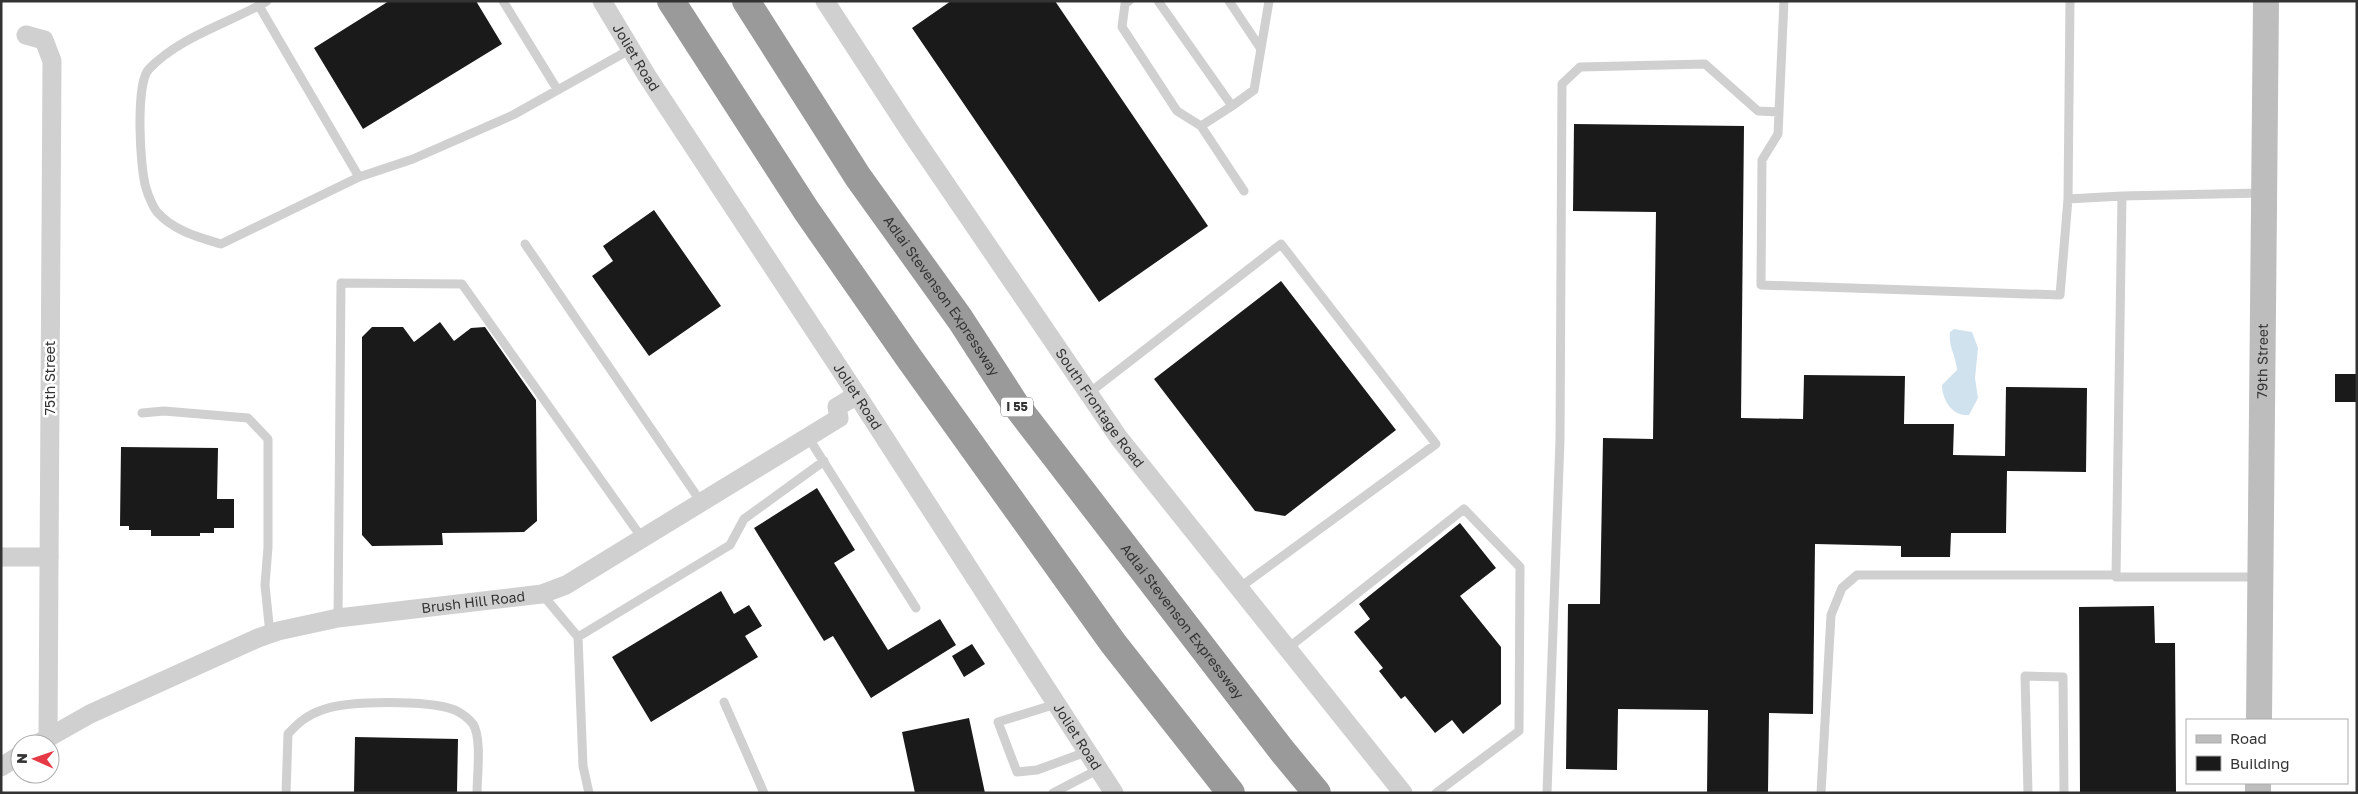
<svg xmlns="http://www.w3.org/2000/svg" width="2358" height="794" viewBox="0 0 2358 794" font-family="'Golos Text',sans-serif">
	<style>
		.water { fill: #cfe2ee }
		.building { fill: #1a1a1a }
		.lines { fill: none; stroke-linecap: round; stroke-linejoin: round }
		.lane { stroke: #d0d0d0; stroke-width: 9 }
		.street { stroke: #d0d0d0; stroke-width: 19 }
		.secondary { stroke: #bdbdbd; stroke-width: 26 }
		.highway { stroke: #9a9a9a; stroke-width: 28 }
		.labels { text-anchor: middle; stroke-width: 5; stroke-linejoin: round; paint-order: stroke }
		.shield { fill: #fff; stroke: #707070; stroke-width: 1 }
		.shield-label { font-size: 12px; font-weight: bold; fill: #333 }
		.street-label { font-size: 14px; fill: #333; stroke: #fff }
	</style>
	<rect width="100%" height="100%" fill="#fff"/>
	<path class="water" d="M1954,329l18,3 6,16 -3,30 3,20 -9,17c-16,2 -27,-15 -27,-30l15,-15c-1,-14 -9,-24 -7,-38z"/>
	<path class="building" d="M389,1h87l26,43 -139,85 -49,-81z
		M951,1h104l153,225 -109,76 -187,-274z
		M1574,124l170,2 -3,292 62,1 1,-44 101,1 -1,48h50l-1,31 52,1 1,-69 81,1 -1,84 -79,-1 -1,62h-55l-1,24h-49v-11l-86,-2 -2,170 -44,-1 -1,80h-61l1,-83 -90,-1 -1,61 -51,-1 2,-165h32l3,-166 50,1 3,-227 -83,-1z
		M654,210l67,96 -72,50 -57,-80 21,-15 -10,-15z
		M1281,281l115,149 -111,86 -30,-5 -101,-132z
		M440,322l14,19 17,-13 14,-1 51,73 1,121 -13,11 -82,1 1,12 -71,1 -10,-11v-198l10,-10h31l11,15z
		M2335,374h22v28h-22z
		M121,447l97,1 -1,51h17v29h-20v5h-14v3h-49v-6h-22v-4h-9z
		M817,488l38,62 -21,13 54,87 52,-31 16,26 -85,53 -38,-62 -9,5 -70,-113z
		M1460,523l36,45 -36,28 41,51v57l-38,30 -11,-14 -17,13 -30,-37 -4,3 -22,-28 4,-3 -29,-36 16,-13 -11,-15z
		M721,591l13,23 15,-9 13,21 -17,10 13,21 -107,65 -39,-65z
		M2154,606l1,37h20l1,150h-96l-1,-186z
		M972,644l13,20 -21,13 -12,-21z
		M969,718l16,75h-70l-13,-61z
		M355,737l103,2 -1,54h-103z"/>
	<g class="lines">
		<path class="lane" d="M267,1c-39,23 -86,35 -118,68 -14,14 -9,100 -3,119 2,7 7,19 11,24 17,19 41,25 64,32l138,-67 54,-18 100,-44 118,-66
			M503,1l54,88
			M1129,1l-4,3 -3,23 55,84 24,15 31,-20
			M1158,1l74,105 22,-16 15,-89
			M1229,1l32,48
			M1784,1l-6,133 -16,26 -1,125 299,10 8,-96
			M2070,1l-2,198 54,-3
			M259,6l100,171
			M1201,126l43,65
			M525,244l176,258
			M1089,393l192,-149 155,200 -197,144
			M142,413l22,-2 84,7 20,21v108l-3,38 5,49
			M808,437l108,171
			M2257,577h-141l6,-381 140,-3
			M542,594l36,43 152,-92 14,-26 80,-58
			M338,618l3,-335 121,1 180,254
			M578,637l5,129 6,27
			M1288,648l176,-139 56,58 -1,164 -83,62
			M724,702l40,91
			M1056,704l-58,18 19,50 20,-2 49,-18
			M286,793l2,-59c10,-11 19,-19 34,-24 27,-10 106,-10 133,0 6,3 14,9 18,14 9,14 4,52 4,69
			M1053,793l46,-24
			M1547,793l13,-353 2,-356 18,-17 125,-3 53,47 21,1
			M1821,793l10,-178 11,-27 15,-13h259
			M2028,793l-3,-117 38,1 1,116"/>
		<g class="street">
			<path id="s1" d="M602,1l45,75 210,319 257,398"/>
			<path id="s2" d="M825,1l84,129 210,308 284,355"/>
			<path d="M26,35l18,5 8,21 -4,676"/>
			<path d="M1,557h48"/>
			<path id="s3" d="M37,744l53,-30 168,-76 20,-7 60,-13 204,-24 24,-9 273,-167 -2,-11 20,-12"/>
			<path d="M1,767l19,-12"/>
		</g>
		<g class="secondary">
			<path id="s4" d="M2259,720l7,-719"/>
			<path d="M2258,793v-10"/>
		</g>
		<g class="highway">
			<path d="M671,1l135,209 103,148 204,285 118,150"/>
			<path id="s5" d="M746,1l112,176 102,142 55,85 268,348 34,41"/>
		</g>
	</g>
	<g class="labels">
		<rect class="shield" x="1001" y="397.5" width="32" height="19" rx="4"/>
		<g class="shield-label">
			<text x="1017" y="411">I 55</text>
		</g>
		<g class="street-label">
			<text dy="5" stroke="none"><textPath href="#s1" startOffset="66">Joliet Road</textPath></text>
			<text dy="5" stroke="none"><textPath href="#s5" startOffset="354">Adlai Stevenson Expressway</textPath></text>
			<text dy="5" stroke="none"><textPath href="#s4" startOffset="359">79th Street</textPath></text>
			<text transform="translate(50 378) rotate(-90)" y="5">75th Street</text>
			<text dy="5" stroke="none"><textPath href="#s1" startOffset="471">Joliet Road</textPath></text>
			<text dy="5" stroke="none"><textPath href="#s2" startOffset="491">South Frontage Road</textPath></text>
			<text dy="5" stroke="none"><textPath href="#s3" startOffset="464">Brush Hill Road</textPath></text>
			<text dy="5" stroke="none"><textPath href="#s5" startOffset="759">Adlai Stevenson Expressway</textPath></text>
			<text dy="5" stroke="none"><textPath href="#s1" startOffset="876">Joliet Road</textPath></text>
		</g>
	</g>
	<rect width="2358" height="794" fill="none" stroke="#333333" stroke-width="5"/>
	<rect x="2186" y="719" width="162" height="65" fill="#ffffff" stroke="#adadad"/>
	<rect x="2196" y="735" width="25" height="8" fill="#bdbdbd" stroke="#adadad"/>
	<text x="2230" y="744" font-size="15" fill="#333333">Road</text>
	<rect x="2196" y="756" width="25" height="15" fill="#1a1a1a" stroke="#adadad"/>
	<text x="2230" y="769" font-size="15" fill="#333333">Building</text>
	<g transform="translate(35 759) rotate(272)"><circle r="24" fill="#ffffff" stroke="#adadad"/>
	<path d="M0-4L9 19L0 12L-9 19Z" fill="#e63946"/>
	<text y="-8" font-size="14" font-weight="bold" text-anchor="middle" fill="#333333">N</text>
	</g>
</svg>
